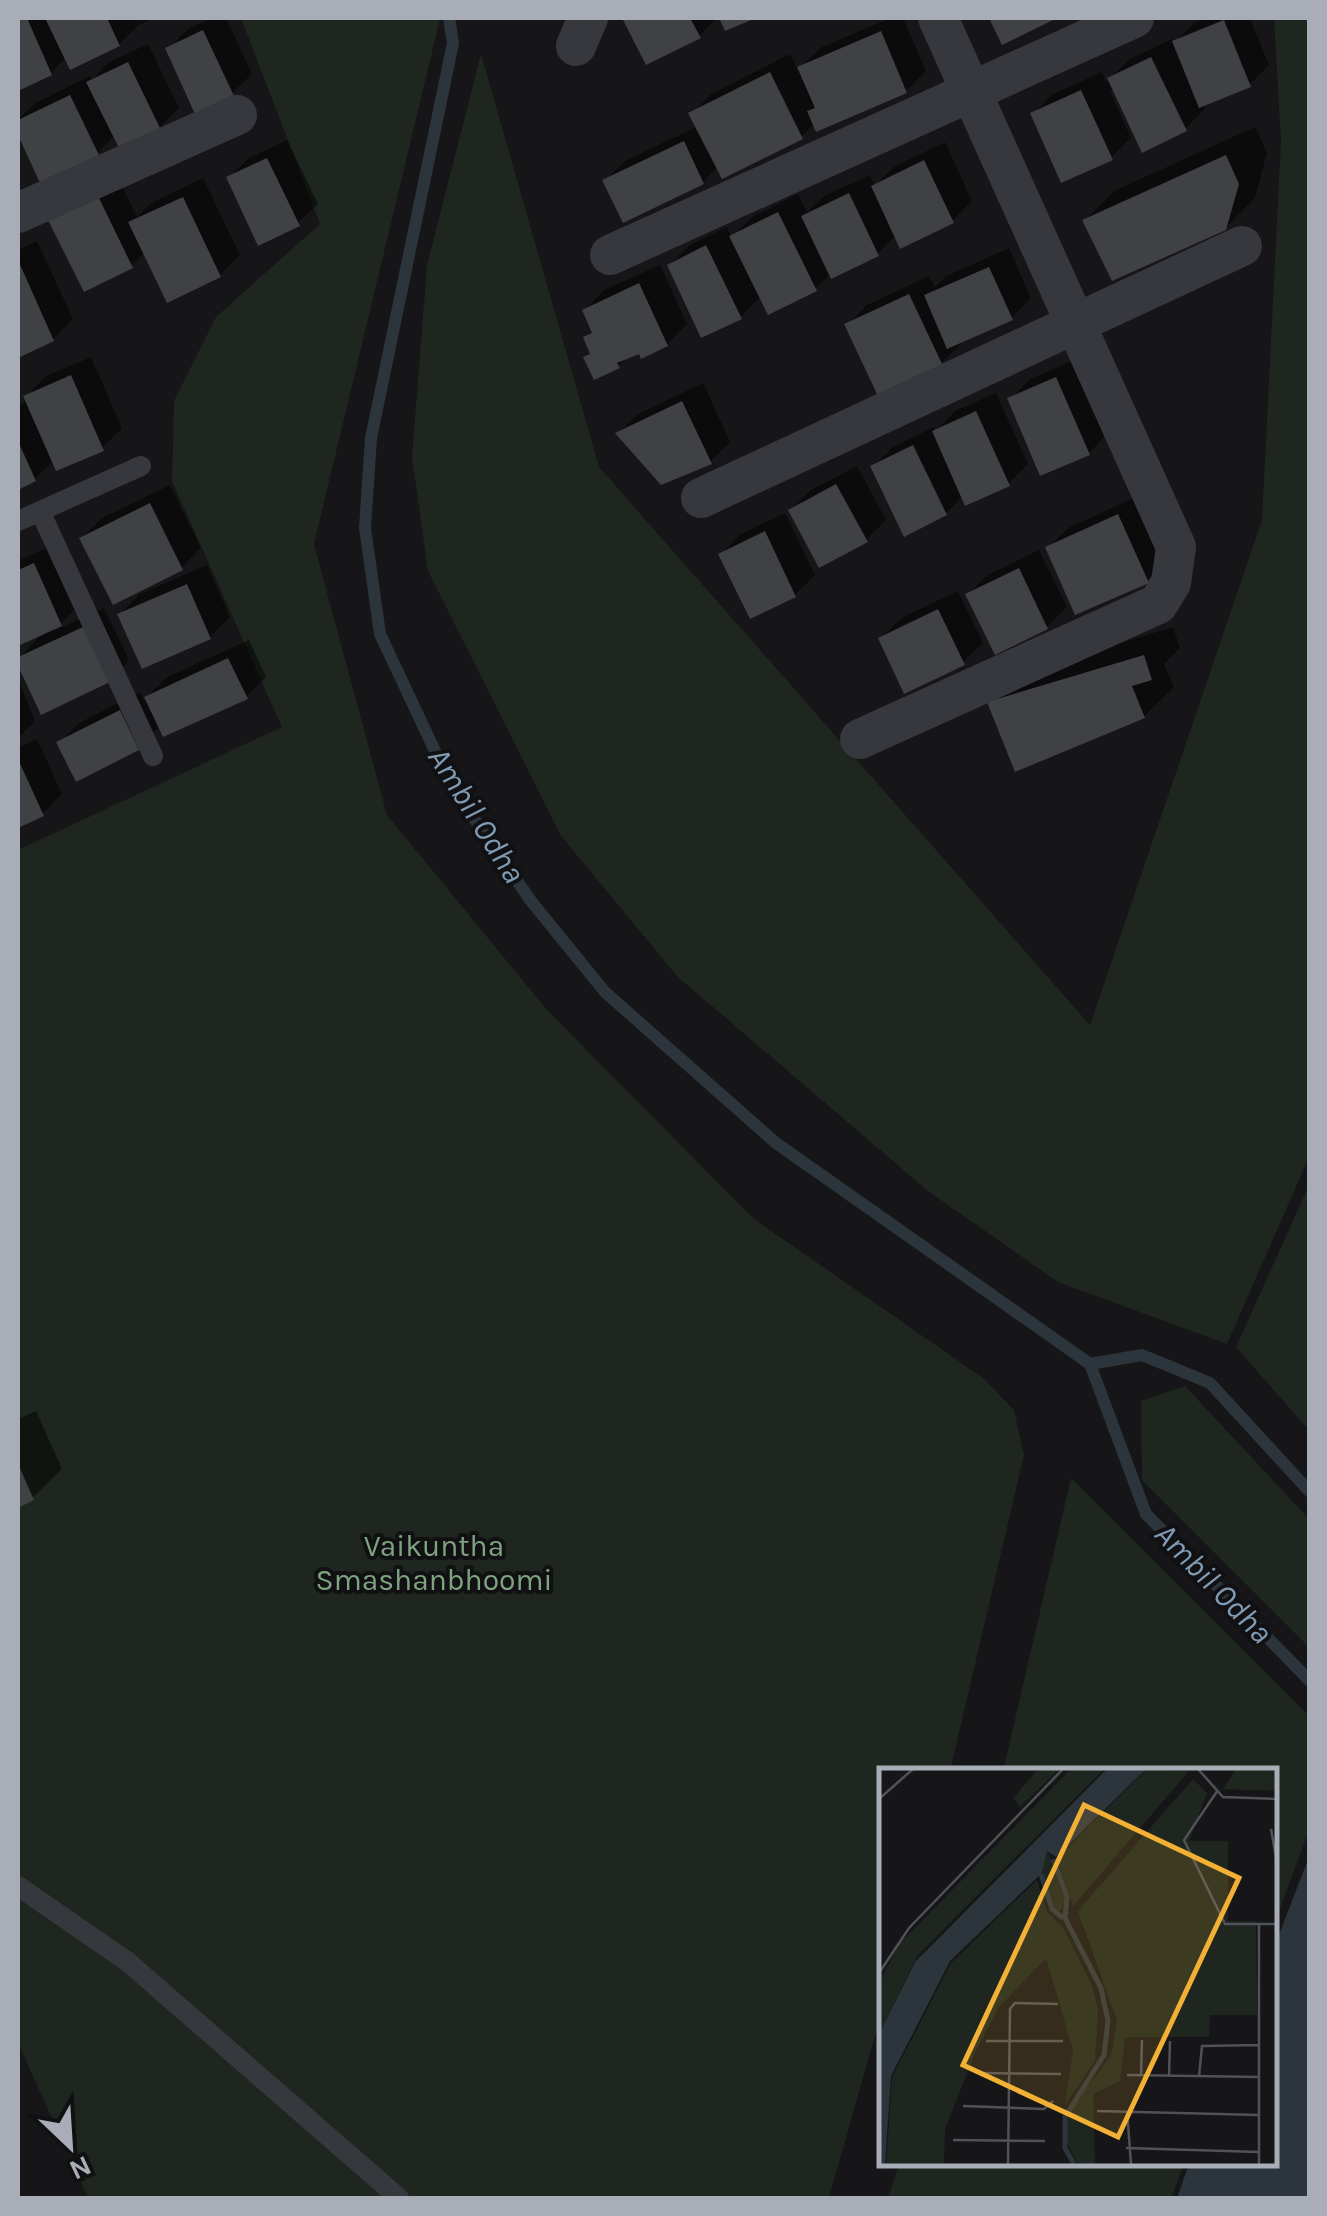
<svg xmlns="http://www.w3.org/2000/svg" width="1327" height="2216" viewBox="0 0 1327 2216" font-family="Karla,sans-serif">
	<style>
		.green { fill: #1e261f }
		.water { fill: #2c353c }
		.shadow { fill: #0007 }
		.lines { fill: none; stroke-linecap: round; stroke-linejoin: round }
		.stream { stroke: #2c353c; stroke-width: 12 }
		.building { fill: #404145 }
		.service { stroke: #37383d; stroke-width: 20 }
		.minor { stroke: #37383d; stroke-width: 40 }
		.labels { text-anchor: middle; stroke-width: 8; stroke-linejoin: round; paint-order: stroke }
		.park-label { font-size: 30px; fill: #7fa381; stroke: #111113 }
		.water-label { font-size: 32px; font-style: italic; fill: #7f9bb3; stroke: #111113 }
		.inset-river { fill: none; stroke: #2c353c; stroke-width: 5 }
		.inset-road { fill: none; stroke: #505258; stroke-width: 2.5 }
		.view { fill: #f2b134; fill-opacity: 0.15; stroke: #f2b134; stroke-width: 5 }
		.inset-edge { fill: none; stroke: #a8adb8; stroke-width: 5 }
	</style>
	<rect width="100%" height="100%" fill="#161618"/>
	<path class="green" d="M241,18l199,1 -126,525 73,271 160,195 207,209 229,159 31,32 10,45 -74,316h-68v240l-53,187h-741l-70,-155v-1193l264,-123 -110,-246 2,-80 42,-84 104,-93z
		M1274,18h35v1139l-82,187 -169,-62 -130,-91 -251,-215 -116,-140 -133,-265 -16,-114 15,-192 54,-211 118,413 491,558 172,-505 19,-379z
		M1309,1185v245l-73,-83z
		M1185,1386l124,133v128l-167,-167 -1,-79z
		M1071,1478l238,238v114l-34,92 -1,-151h-271z
		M899,2164h285l-13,34h-283z"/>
	<path class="water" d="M1309,1857v341h-132l12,-34h85l1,-219z"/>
	<path class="shadow" d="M18,18h135l-14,7 -20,19 -53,13 -15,16 -33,16z
		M212,18h14l26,56 -20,19 -64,-44 20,-20z
		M625,18h92l-18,18 -52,26z
		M890,18h13l23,53 -20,20 -91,32 -14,14 -83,29 -15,16 -98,-1 20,-20 73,-35 -6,-12 19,-20 79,-40 8,16 22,-22z
		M1205,18h45l19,47 -20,20 -46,19 2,5 -20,20 -70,-40 -5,2 21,47 -20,19 -78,-43 20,-20 49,-22 4,10 24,-23 42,-20 2,4 21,-21z
		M148,44l31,64 -20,20 -44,7 -17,18 -56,26 -24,-50v-9l17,-17 55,-27 2,4 17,-18z
		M1255,127l12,26 -12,45 -30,30 -140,-8 29,-29z
		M287,140l31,64 -20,19 -69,-45 20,-20z
		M945,142l27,59 -20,20 -56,14 -19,19 -46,20 -16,15 -54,7 -20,21 -71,-52 20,-20 37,-18 5,10 20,-20 46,-23 9,18 17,-16 46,-21 5,10 19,-18z
		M117,176l20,41 14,-14 52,-25 37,77 -20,20 -75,-23 -14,14 -81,-48z
		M37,241l36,78 -20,20 -35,16v-105z
		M1009,248l22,50 -20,20 -51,22 1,4 -20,19 -94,-38 20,-20 62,-29 6,11 11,-11z
		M660,265l27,59 -20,20 -38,12 -11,10 -32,-9 6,-5 -6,-14 8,-8 -9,-20 19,-20z
		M91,357l31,71 -20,20 -48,12 -19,19 -17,8v-82l10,-4 -2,-5 20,-20z
		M1077,359l31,74 -19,20 -79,-54 20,-20z
		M703,383l27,59 -20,20 -92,-29 20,-19z
		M996,393l32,71 -20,20 -45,12 -17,17 -73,-46 20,-20 41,-20 1,4 20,-20z
		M857,466l29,54 -20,20 -75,-30 20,-20z
		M170,485l31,63 -20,20 -99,-30 20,-20z
		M1138,496l29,65 -20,19 -99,-32 20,-20z
		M785,513l30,62 -20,20 -44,21 -30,-62 20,-20z
		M54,545l26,59 -27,27 51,-23 25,52 -20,20 -67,32 -24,-53 27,-28 -27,12v-82z
		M1039,550l28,57 -20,20 -51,25 -28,-58 20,-19z
		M207,565l23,52 -20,20 -90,-23 20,-20z
		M958,591l25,52 -20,19 -82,-24 20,-20z
		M1173,627l7,21 -16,16 10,23 -30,29 -154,-13 29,-29z
		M249,640l17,37 -20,20 -86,29 -22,22 -79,-5 20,-20 61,-31 4,8 23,-23z
		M18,679l17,42 -17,17z
		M37,739l25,55 -20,20 -24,11v-77z
		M36,1411l26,58 -30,29 -14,7v-86z"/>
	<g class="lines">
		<path class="stream" d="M449,18l4,25 -82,395 -6,90 15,106 71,151 80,116 74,91 171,151 314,221 56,150 164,167
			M1090,1364l52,-9 68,28 100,109"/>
	</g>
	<path class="building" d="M18,18h9l25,57 -34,16z
		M45,18h62l13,28 -50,24z
		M622,18h68l11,20 -55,27z
		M719,18h37l-31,13z
		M989,18h68l-55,27z
		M1224,20l27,67 -52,21 -27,-67z
		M203,30l31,66 -39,18 -30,-66z
		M881,31l26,62 -91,39 -9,-21 8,-3 -18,-41z
		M1151,57l36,74 -45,22 -35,-75z
		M128,62l33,68 -41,20 -34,-68z
		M770,72l33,67 -81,40 -34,-66z
		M1081,90l32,70 -52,23 -31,-70z
		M70,95l29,60 -59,28 -22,-48v-15z
		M684,141l20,43 -81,39 -21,-43z
		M1226,155l13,29 -13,46 -114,51 -30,-61z
		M267,158l33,68 -42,20 -32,-69z
		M924,160l30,63 -54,26 -29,-63z
		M849,193l30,63 -48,23 -30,-63z
		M97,194l36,74 -49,24 -37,-74z
		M183,197l38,80 -54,26 -39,-81z
		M778,212l39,79 -49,24 -39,-79z
		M706,245l36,74 -41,19 -34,-73z
		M18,260l36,81 -36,17z
		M989,267l24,53 -66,29 -23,-54z
		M639,283l29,63 -27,13 -2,-5 -22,9 3,5 -26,12 -11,-23 7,-3 -7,-17 9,-4 -10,-23z
		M909,294l34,72 -65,30 -34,-72z
		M71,375l33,76 -48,20 -33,-75z
		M1056,377l34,78 -50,21 -33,-78z
		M682,401l30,63 -51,21 -46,-52z
		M976,411l34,75 -45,20 -33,-75z
		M18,441l18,40 -18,9z
		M913,445l34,70 -43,22 -34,-71z
		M836,484l32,58 -49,26 -31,-58z
		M150,503l33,67 -70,35 -34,-67z
		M1118,514l31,69 -74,32 -30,-68z
		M765,531l31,66 -46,22 -32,-65z
		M34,563l28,63 -44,20v-76z
		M1019,568l29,61 -53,26 -30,-61z
		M187,584l24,55 -69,30 -25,-55z
		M938,609l27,56 -61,29 -26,-56z
		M83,627l27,55 -69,33 -23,-49v-9z
		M1144,655l8,25 -20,6 13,32 -130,54 -28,-70z
		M228,658l20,41 -85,38 -19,-40z
		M120,710l19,40 -63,32 -20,-40z
		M18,759l26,57 -26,12z
		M18,1464l16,36 -16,8z"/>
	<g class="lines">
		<path class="service" d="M40,511l113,245
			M18,521l123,-55
			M18,1886l110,76 271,236"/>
		<path class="minor" d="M576,46l12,-28
			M18,213l219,-98
			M610,255l524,-237
			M701,498l541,-252
			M860,739l298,-135 13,-21 5,-36 -238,-529"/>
	</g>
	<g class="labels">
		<g class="park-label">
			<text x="434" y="1556">Vaikuntha<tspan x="434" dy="34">Smashanbhoomi</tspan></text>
		</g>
		<g class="water-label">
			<text transform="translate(477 815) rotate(58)" y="11">Ambil Odha</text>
			<text transform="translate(1214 1583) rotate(46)" y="11">Ambil Odha</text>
		</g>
	</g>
	<g transform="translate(879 1768)">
		<rect width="398" height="398" fill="#161618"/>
		<path d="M159,1h22l-40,38 -7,-9zM192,1h33l-187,187 -38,78v-52l21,-39zM268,1l42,2 -116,135 -17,-47zM357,1h40v22l-53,-2zM314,11l14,14 -18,48h39v80h28l1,94h-47l-1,22h-84l-5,44 -27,13 2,70h-17l-12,-23 2,-30 43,-55 6,-35 -39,-110zM169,83l17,50 -4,10 -6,-1 -14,-44zM158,112l10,32 17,17 28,57 6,23 -3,52 -30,44 8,-55 -27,-92 -47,49 -23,44 -31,78 -1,35h-58l6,-87 59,-114z" fill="#1e261f"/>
		<path d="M228,1h39l-90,88 -9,-6 -5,22 -92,88 -59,115 -6,88h-6v-130l36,-72z" fill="#2c353c"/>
		<path class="inset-river" d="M174,91l14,38 -2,21 36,70 7,33 -4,34 -39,62v31l9,16M162,106l11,35 11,9"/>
		<path class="inset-road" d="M319,1l25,28 54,2M339,22l-34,50 41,84h52M0,31l34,-30M392,61l6,34M0,205l30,-45 154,-159M107,273h77M98,305l84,1M248,307l132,2M262,307l1,-35M290,308l1,-35M320,308l3,-30 57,-1M84,338l81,3 9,-8M218,343l162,4M248,343l4,53M74,372l92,1M247,380l133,4M129,396l2,-155 5,-6 43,1M380,396v-239"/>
		<path class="view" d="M205,37l155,73 -121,259 -155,-72z"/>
		<rect width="398" height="398" class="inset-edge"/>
	</g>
	<rect width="1327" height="2216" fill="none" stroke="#a8adb8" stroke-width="40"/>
	<g transform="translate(70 2146) rotate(155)" stroke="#111113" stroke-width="8" paint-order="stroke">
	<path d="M0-8L18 38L0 25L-18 38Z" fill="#a8adb8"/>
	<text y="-15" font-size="28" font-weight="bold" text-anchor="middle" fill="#a8adb8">N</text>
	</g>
</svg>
